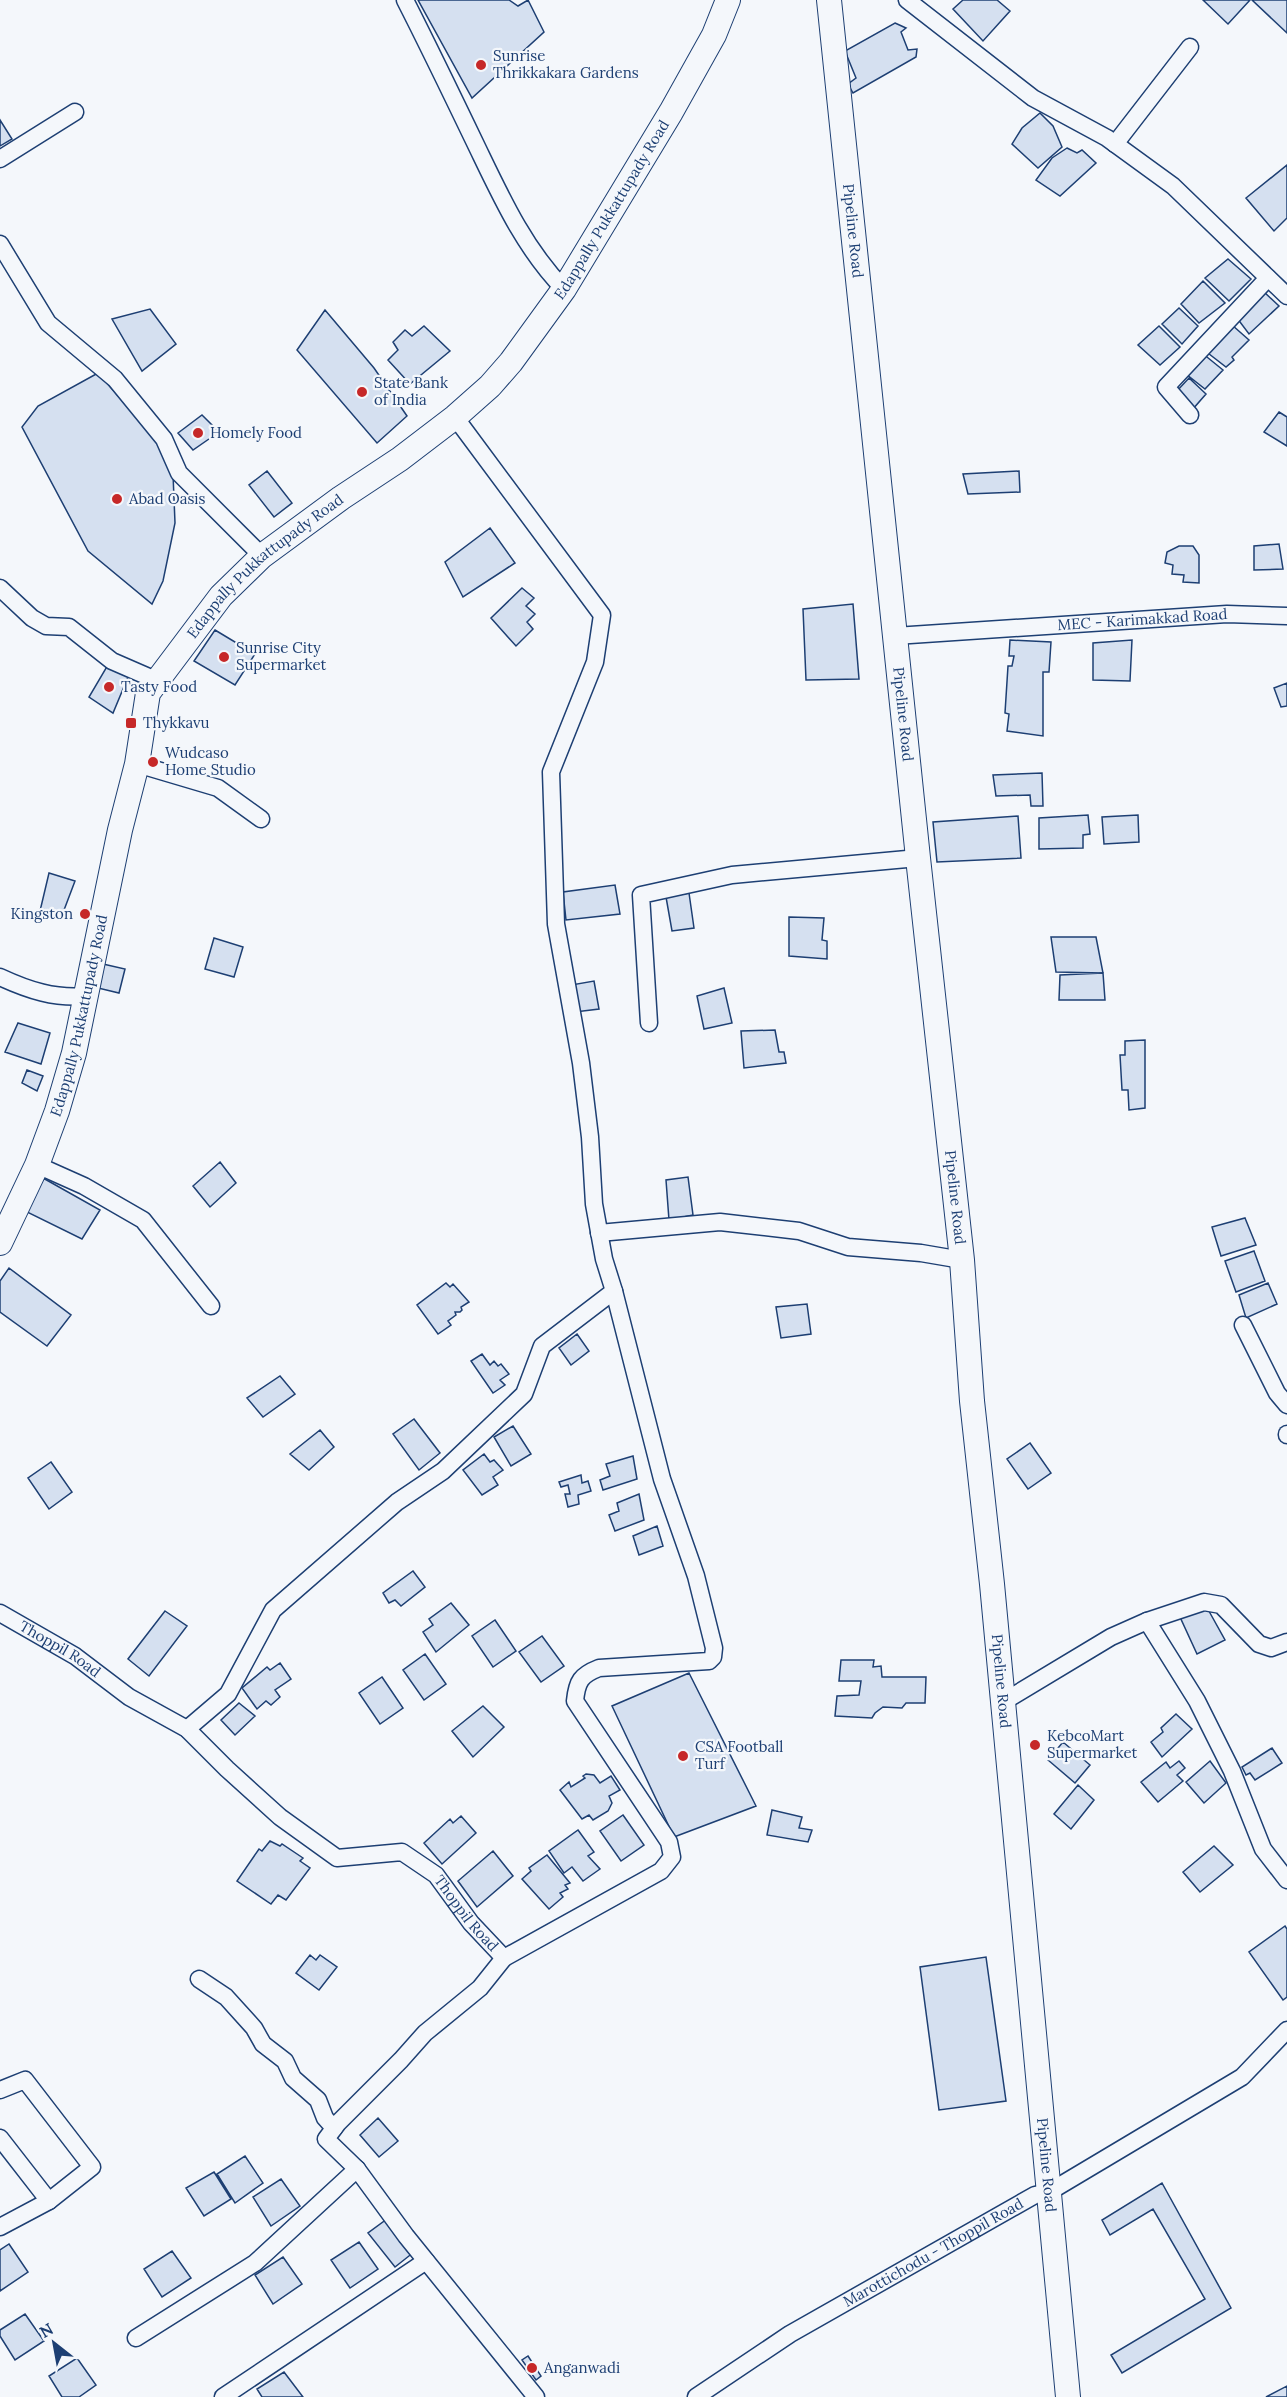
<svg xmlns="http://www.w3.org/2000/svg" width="1287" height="2397" viewBox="0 0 1287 2397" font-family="Lora,serif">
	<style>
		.building { fill: #d5e0f0; stroke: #1d3f73; stroke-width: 1.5 }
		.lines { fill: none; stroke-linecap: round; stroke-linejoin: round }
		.street-casing { stroke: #1d3f73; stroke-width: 19 }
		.secondary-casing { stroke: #1d3f73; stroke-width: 26 }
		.street { stroke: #f4f7fb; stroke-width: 16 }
		.secondary { stroke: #f4f7fb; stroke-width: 24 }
		.poi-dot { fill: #c62828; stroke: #f4f7fb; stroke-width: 2 }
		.labels { text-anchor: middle; stroke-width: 4.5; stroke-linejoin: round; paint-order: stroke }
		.poi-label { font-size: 15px; fill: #1d3f73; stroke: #f4f7fb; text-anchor: start }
		.street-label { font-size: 15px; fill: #1d3f73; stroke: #f4f7fb }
	</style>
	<rect width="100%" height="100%" fill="#f4f7fb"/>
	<path class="building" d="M418,0h91l9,6 10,-6 16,32 -72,66z
		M963,0h34l13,11 -27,30 -30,-32z
		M1203,0h47l-22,24z
		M1252,0h35v33z
		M895,23l11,5 -5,4 7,18 9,-1 -1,8 -63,36 -5,-9 8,-6 -11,-27z
		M1040,113l13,13 9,21 -24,21 -26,-24 10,-16z
		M0,120l12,19 -12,7z
		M1067,148l10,5 5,-3 14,13 -36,33 -24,-16 16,-22z
		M1287,165v53l-13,13 -28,-33z
		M1228,259l23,20 -22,22 -24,-23z
		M1203,281l22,22 -26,20 -18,-19z
		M1263,291l16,15 -30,28 -12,-16z
		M1179,308l19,18 -16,18 -20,-20z
		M150,309l26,35 -34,27 -30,-52z
		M325,310l49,58 33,48 -30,27 -80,-93z
		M1232,325l17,15 -17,17 2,3 -8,7 -22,-17z
		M424,326l26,25 -40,33 -22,-24 10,-10 -5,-8 12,-12 7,6z
		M1159,326l21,21 -20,18 -22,-20z
		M1202,353l21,17 -18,19 -19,-15z
		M98,373l59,67 16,34 2,49 -12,58 -11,23 -64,-53 -66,-124 16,-21z
		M1189,378l17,16 -14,16 -16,-18z
		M1279,412l8,5v29l-23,-14z
		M202,415l17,17 -26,18 -15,-17z
		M267,471l25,32 -18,14 -25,-32z
		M1019,471l1,21 -52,2 -5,-20z
		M490,528l25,35 -52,34 -18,-35z
		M1279,544l4,25 -29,1v-24z
		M1179,546h14l6,9v28l-16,-1 1,-7 -12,-1 1,-9 -8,-2 2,-11z
		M522,588l12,10 -8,8 9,8 -8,8 6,7 -17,17 -25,-28z
		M853,604l6,75 -53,1 -3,-71z
		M215,630l40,24 -20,31 -41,-24z
		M1010,640l41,2 -2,30h-6v64l-36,-5 2,-17 -4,-1 3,-47h4l2,-10h-5z
		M1132,640l-2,41 -37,-1v-37z
		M109,663l19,14 -15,36 -24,-16z
		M1287,683v23l-6,1 -7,-19z
		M1042,773l1,33h-12l-1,-11 -34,1 -3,-21z
		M1088,815l2,19 -7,1v13l-44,1v-31z
		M1138,815l1,27 -35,2 -2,-27z
		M1018,816l3,42 -84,4 -4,-40z
		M49,873l26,8 -14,37 -21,-7z
		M615,885l5,29 -54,6 -3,-28z
		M689,893l5,35 -22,3 -6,-34z
		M789,917l35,1 -2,22 5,1v18l-38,-3z
		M1051,937h45l7,36 -47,-1z
		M214,938l29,9 -9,30 -29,-8z
		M103,964l22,5 -6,24 -21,-5z
		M1103,973l2,27h-46l1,-25z
		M594,981l5,28 -24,3 -4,-27z
		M724,988l8,35 -28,6 -7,-33z
		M18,1023l32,10 -9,31 -36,-12z
		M775,1030l4,22h5l2,11 -42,5 -3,-37z
		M1145,1040v68l-16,2 -1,-20h-6l-2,-35h5v-14z
		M27,1070l16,6 -6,15 -15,-8z
		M220,1162l16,21 -26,24 -17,-21z
		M688,1177l5,38 -24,5 -3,-40z
		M43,1178l57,32 -18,29 -55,-27z
		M1245,1218l11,27 -35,11 -9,-29z
		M1254,1251l11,30 -29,11 -11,-31z
		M9,1268l62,47 -24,31 -47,-34v-31z
		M446,1283l4,4 3,-3 16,18 -8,5 1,3 -2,2h-5l1,3 -8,6 3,4 -13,9 -21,-29z
		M1268,1283l9,21 -31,14 -7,-23z
		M807,1304l4,30 -30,4 -5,-31z
		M577,1334l12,17 -18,14 -12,-17z
		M482,1354l8,11 4,-4 4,5 3,-2 8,10 -9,6 5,5 -12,8 -22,-32z
		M280,1376l15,18 -32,23 -16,-19z
		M414,1419l26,34 -21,17 -26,-36z
		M513,1426l18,28 -20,12 -17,-29z
		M320,1430l14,17 -25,23 -19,-16z
		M1030,1443l21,30 -23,16 -21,-30z
		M484,1454l6,8 4,-2 9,10 -10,7 5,8 -16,10 -19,-25z
		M633,1456l4,23 -34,11 -3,-10 10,-4 -4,-12z
		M51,1462l21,30 -23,17 -21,-31z
		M581,1475l1,8 6,-2 3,10 -13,4 1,9 -11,3 -3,-13h5l-2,-9 -7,2 -2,-5z
		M639,1494l5,26 -29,11 -6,-16 10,-4 -2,-8z
		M657,1526l6,20 -24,9 -6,-19z
		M413,1571l12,16 -24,19 -6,-6 -6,3 -6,-10z
		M451,1603l18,22 -33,27 -13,-20 10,-7 -4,-6z
		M1205,1604l20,36 -28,14 -17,-37z
		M165,1611l22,15 -38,50 -21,-17z
		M495,1620l21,31 -23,16 -21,-31z
		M542,1636l22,30 -23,16 -22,-30z
		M425,1654l21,30 -22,16 -21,-30z
		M841,1660h33l-1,7 8,-1 1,11h44l-1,26h-19l-4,5 -19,-1 -8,6 -3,5 -37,-2 2,-20 22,-1 2,-14h-22z
		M280,1663l11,16 -16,11 5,7 -9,8 -5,-4 -9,8 -15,-21 25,-21 3,3z
		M689,1673l67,133 -82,31 -62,-131z
		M382,1677l21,31 -23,16 -21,-31z
		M239,1703l16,13 -20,19 -14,-15z
		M483,1706l21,21 -31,30 -21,-26z
		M1176,1714l16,15 -30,28 -11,-15 12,-10 -2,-4z
		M1063,1742l27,23 -15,18 -27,-23z
		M1272,1748l10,15 -27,17 -5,-7 -4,2 -4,-8z
		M1179,1761l6,7 -8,7 6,6 -25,21 -17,-20 25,-20 4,6z
		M1210,1761l16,22 -22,20 -18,-21z
		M586,1774l8,1 6,8 11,-7 9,14 -11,6 3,7 -4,8 -15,9 -4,-5 -7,4 -22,-29 9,-8 2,5 14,-9 -2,-2z
		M1078,1785l16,15 -23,29 -17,-15z
		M772,1810l30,7 -3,11 13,2 -4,12 -41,-7z
		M623,1815l21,30 -23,16 -21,-30z
		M461,1816l15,17 -34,31 -18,-21 26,-24 3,4z
		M578,1830l16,22 -6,4 12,13 -17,12 -11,-14 -8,6 -15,-22z
		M270,1841l10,5 2,-2 21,14 -3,3 10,7 -24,32 -8,-5 -7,9 -34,-23 22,-32 3,2z
		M1214,1846l19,19 -33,27 -17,-20z
		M493,1851l20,25 -36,31 -19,-26z
		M547,1855l23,28 -5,2 3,4 -8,4 3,4 -14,12 -27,-30 9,-8 -2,-3z
		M1285,1926l2,3v68l-4,3 -34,-48z
		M310,1955l6,5 4,-5 17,12 -18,23 -23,-17z
		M986,1957l20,144 -67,9 -19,-143z
		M378,2118l20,23 -19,16 -19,-22z
		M245,2156l18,27 -28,20 -18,-29z
		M214,2172l17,27 -27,17 -18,-28z
		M281,2179l19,27 -29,20 -18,-29z
		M1162,2183l69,125 -109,65 -11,-18 94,-56 -52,-90 -43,26 -8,-15z
		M387,2219l27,33 -19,15 -27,-34z
		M359,2242l19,27 -28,19 -19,-28z
		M9,2244l19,28 -28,19v-41z
		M172,2251l19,27 -29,19 -18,-28z
		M283,2257l19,27 -29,20 -18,-29z
		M25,2314l19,27 -29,19 -15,-24v-6z
		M528,2356l13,20 -5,4 -14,-20z
		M77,2358l19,27 -17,12h-17l-13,-21z
		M284,2372l19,25h-41l-5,-8z
		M1287,2386v11h-21z"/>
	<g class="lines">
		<g class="street-casing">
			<g id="street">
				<path d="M405,0c25,49 49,99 73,149 24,50 47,100 86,140"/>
				<path d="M907,0l126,98 74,40 66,48 114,110"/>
				<path d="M1115,144l75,-97"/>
				<path d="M0,159l75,-47"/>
				<path d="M0,244l48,79 67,56 49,60 15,34 83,83"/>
				<path d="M1190,415l-24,-28 102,-109"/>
				<path d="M0,588l32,30 14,8 23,1 43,34 46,20"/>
				<path id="s1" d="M895,636l332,-22 60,2"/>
				<path d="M137,764l81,24 43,31"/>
				<path d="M0,977c28,13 55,22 86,19"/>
				<path d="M649,1023l-8,-128 91,-20 186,-17"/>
				<path d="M37,1165l47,21 59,34 68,86"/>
				<path d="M599,1233l121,-11 79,9 49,16 73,6 41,7"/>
				<path d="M1243,1325l34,68 10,12"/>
				<path d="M1287,1434v1"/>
				<path id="s2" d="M0,1613l75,43 54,41 58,32 40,40 53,48 57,41 65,-6 34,23 35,48 33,35 -24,30 -55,45 -24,27 -63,63 -12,16 31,30 49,67 130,161"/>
				<path d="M1147,1621l50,80 35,70 31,78 24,31"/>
				<path d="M1003,1702l108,-65 36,-16 57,-19 17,3 38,39 12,4 16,-6"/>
				<path d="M187,1729l41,-35 45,-84 124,-108 46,-31 81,-77 18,-48 72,-55 -10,-32 -10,-55 -4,-67 -9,-74 -25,-139 -5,-152 44,-110 7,-47 -147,-198"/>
				<path d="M504,1958l157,-87 11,-14 -3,-15 -94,-141c2,-20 6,-26 24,-33l110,-7 4,-4 1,-9 -18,-72 -34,-97 -48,-188"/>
				<path d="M199,1979l27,18 28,31 9,16 22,17 8,17 25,22 7,18 9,10"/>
				<path d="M0,2090l25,-10 67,87 -43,34 -49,26"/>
				<path d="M0,2138l49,63"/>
				<path d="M136,2338l119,-75 102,-94"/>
				<path d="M223,2397l203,-136"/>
				<path id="s3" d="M696,2397l94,-63 245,-139 14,-3 193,-115 45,-47"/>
			</g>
		</g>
		<g class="secondary-casing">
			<g id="secondary">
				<path id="s4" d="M829,0l89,858 44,402 10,141 20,183 76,813"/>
				<path id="s5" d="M0,1243l37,-78 20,-54 17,-58 46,-223 17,-66 11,-71 73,-97 41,-40 79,-58 59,-39 55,-42 35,-31 21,-24 53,-73 107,-177 43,-77 14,-35"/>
			</g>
		</g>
		<use href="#street" class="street"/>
		<use href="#secondary" class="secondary"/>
	</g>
	<g class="poi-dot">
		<circle cx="481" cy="65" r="6"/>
		<circle cx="362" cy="392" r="6"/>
		<circle cx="198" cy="433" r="6"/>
		<circle cx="117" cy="499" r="6"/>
		<circle cx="224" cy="657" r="6"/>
		<circle cx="109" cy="687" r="6"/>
		<rect x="125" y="717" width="12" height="12" rx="3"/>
		<circle cx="153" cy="762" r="6"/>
		<circle cx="85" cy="914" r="6"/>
		<circle cx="1035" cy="1745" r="6"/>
		<circle cx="683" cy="1756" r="6"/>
		<circle cx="532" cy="2368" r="6"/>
	</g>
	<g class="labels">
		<g class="poi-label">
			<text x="493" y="61">Sunrise<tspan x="493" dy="17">Thrikkakara Gardens</tspan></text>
			<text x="374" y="388">State Bank<tspan x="374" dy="17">of India</tspan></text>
			<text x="210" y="438">Homely Food</text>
			<text x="129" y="504">Abad Oasis</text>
			<text x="236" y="653">Sunrise City<tspan x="236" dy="17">Supermarket</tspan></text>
			<text x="121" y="692">Tasty Food</text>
			<text x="143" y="728">Thykkavu</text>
			<text x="165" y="758">Wudcaso<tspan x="165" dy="17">Home Studio</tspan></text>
			<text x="73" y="919" text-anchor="end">Kingston</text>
			<text x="1047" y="1741">KebcoMart<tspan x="1047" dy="17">Supermarket</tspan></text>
			<text x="695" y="1752">CSA Football<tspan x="695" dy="17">Turf</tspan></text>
			<text x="544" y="2373">Anganwadi</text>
		</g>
		<g class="street-label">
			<text dy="5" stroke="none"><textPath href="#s5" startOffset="1250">Edappally Pukkattupady Road</textPath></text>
			<text dy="5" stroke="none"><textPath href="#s4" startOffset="232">Pipeline Road</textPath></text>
			<text dy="5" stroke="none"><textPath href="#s5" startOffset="746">Edappally Pukkattupady Road</textPath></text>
			<text dy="5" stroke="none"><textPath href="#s1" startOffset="248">MEC - Karimakkad Road</textPath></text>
			<text dy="5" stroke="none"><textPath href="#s4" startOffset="718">Pipeline Road</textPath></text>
			<text dy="5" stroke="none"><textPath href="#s5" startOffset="242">Edappally Pukkattupady Road</textPath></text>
			<text dy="5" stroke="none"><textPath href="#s4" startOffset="1204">Pipeline Road</textPath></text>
			<text dy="5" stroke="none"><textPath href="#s2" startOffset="70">Thoppil Road</textPath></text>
			<text dy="5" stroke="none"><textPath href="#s4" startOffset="1690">Pipeline Road</textPath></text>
			<text dy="5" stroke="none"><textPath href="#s2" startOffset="574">Thoppil Road</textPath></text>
			<text dy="5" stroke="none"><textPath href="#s4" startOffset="2176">Pipeline Road</textPath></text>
			<text dy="5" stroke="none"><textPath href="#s3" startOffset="278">Marottichodu - Thoppil Road</textPath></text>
		</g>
	</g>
	<g transform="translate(54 2343) rotate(329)" stroke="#f4f7fb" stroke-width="4.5" paint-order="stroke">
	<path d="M0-4.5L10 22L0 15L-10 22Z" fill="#1d3f73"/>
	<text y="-9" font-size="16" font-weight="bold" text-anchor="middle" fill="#1d3f73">N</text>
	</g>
</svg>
